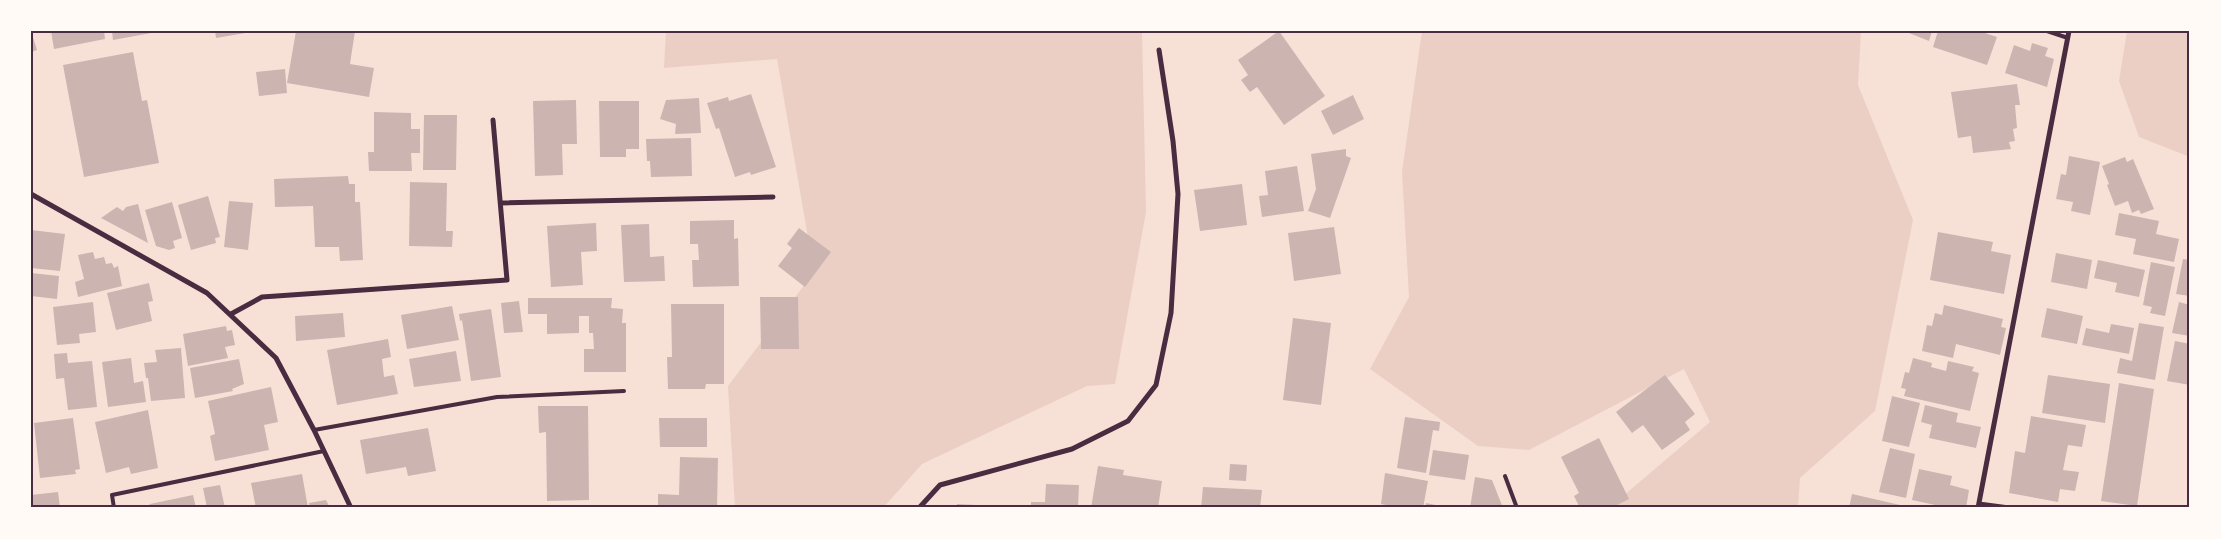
<svg xmlns="http://www.w3.org/2000/svg" width="2221" height="539" viewBox="0 0 2221 539" font-family="'Libre Baskerville',serif">
	<style>
		.green { fill: #ebcfc5 }
		.building { fill: #ccb4b1 }
		.lines { fill: none; stroke-linecap: round; stroke-linejoin: round }
		.service { stroke: #4a2c40; stroke-width: 4 }
		.minor { stroke: #4a2c40; stroke-width: 5 }
		.neatline { fill: none; stroke: #4a2c40; stroke-width: 2 }
	</style>
	<rect width="100%" height="100%" fill="#f7e1d7"/>
	<path class="green" d="M666,31h476l4,181 -31,172 -28,2 -165,78 -39,44h-148l-7,-122 86,-114 -37,-213 -113,9z
		M1422,31h439l-3,54 55,135 -38,191 -75,67 -2,30h-189l101,-86 -26,-53 -155,81 -51,-4 -108,-77 39,-72 -7,-125z
		M2127,31h63v126l-51,-20 -20,-56z"/>
	<path class="building" d="M31,31l6,19 -6,2z
		M51,31h53l1,8 -51,10z
		M112,31h45v1l-44,8z
		M215,31h36v1l-35,6z
		M296,31h59l-5,33 24,4 -5,29 -82,-14z
		M1279,31l46,65 -41,29 -27,-38 -7,5 -9,-12 7,-5 -10,-15z
		M1904,31h28l-3,10z
		M1938,31h41l18,6 -10,28 -54,-18z
		M2032,43l16,5 -3,8 9,3 -7,28 -42,-14 9,-28 16,6z
		M133,52l9,49 5,-1 12,63 -75,14 -21,-112z
		M285,69l2,24 -28,3 -3,-24z
		M2017,84l3,21h-5l2,23 -4,1 2,12 -6,1 2,7 -38,4 -2,-17 -13,2 -7,-46z
		M751,94l25,73 -25,8 -1,-3 -15,5 -16,-49 -3,1 -9,-26 21,-6 1,4z
		M1353,95l11,24 -31,16 -12,-24z
		M699,98l2,35 -26,1 1,-10 -16,-5 6,-19z
		M576,100l1,44h-15l1,31 -28,1 -2,-75z
		M599,101h40v48h-13v8h-26z
		M374,112l37,1v16h9v24h-9l1,18h-43l-1,-19h6z
		M424,115h33l-1,55h-33z
		M691,138l1,38 -41,1 -1,-16h-3l-1,-22z
		M1346,149v7l5,2 -21,60 -22,-7 8,-22 -5,-35z
		M2069,156l31,6 -10,53 -19,-4 2,-9 -17,-3 5,-25 5,1z
		M2125,157l2,5 6,-3 21,50 -13,5 -2,-4 -7,3 -4,-12 -13,5 -8,-21 2,-1 -7,-18z
		M1297,166l7,45 -42,6 -3,-21 9,-1 -3,-24z
		M348,176l1,8h6v18h5l3,58 -23,1 -1,-14h-24l-2,-41 -38,1 -1,-28z
		M410,182l37,1 -1,48h7l-1,16 -43,-1z
		M1242,184l5,41 -47,6 -6,-41z
		M208,196l12,41 -5,1 1,5 -25,7 -13,-45z
		M229,201l24,2 -5,47 -24,-3z
		M172,202l10,36 -9,3 2,7 -6,2 -13,-4 -11,-36z
		M138,204l10,39 -47,-25 16,-11 6,4 3,-4z
		M2119,213l40,8 -3,13 23,5 -5,23 -41,-8 3,-15 -21,-4z
		M734,220v19l4,-1 1,48 -46,1 -1,-27h7l-1,-16h-8v-23z
		M596,223l1,28 -16,1 2,33 -32,2 -4,-61z
		M649,224l1,33 14,-1 1,25 -41,1 -3,-57z
		M1334,227l7,47 -47,7 -6,-48z
		M799,228l32,24 -26,35 -27,-21 14,-18 -5,-4z
		M31,230l34,4 -5,37 -29,-3z
		M1938,232l55,10 -2,9 20,4 -7,39 -74,-14z
		M93,252l2,7 9,-2 2,7 6,-1 2,5 4,-2 4,20 -44,11 -3,-15 9,-3 -6,-24z
		M2056,253l36,7 -5,29 -36,-7z
		M2183,259l7,1v36l-14,-2z
		M2098,260l47,10 -6,27 -24,-5 2,-9 -23,-5z
		M2151,262l24,5 -10,49 -15,-3 2,-6 -9,-2z
		M31,273l28,3 -2,23 -26,-3z
		M149,283l4,18 -5,1 4,19 -36,9 -9,-37z
		M760,297h38l1,52h-38z
		M528,298h84l-1,10 12,1 -1,14h4v49h-42v-23h10l-1,-16h-4v-17h-10v17l-32,1v-20h-19z
		M519,301l4,31 -19,1 -3,-30z
		M93,302l3,30 -17,2 1,9 -23,2 -4,-38z
		M2179,302l11,3v31l-18,-3z
		M671,304h53v80h-18l-1,5h-37l-1,-32h5z
		M1944,305l59,14 -2,8 5,1 -6,27 -44,-11 -3,14 -31,-7 5,-26 5,1 3,-13 7,2z
		M452,306l7,34 -52,9 -6,-34z
		M2047,308l36,8 -6,28 -36,-7z
		M491,309l10,68 -30,4 -9,-61 -2,1 -1,-7z
		M343,313l2,24 -49,4 -1,-25z
		M1293,318l38,5 -10,82 -38,-5z
		M2139,323l25,4 -9,53 -38,-7 3,-15 12,3z
		M2111,324l23,4 -5,26 -47,-9 4,-17 23,5z
		M226,326l1,5 5,-1 3,15 -10,2 3,11 -40,8 -5,-32z
		M388,339l3,18 -9,2 2,18 10,-2 4,19 -61,11 -10,-55z
		M2175,341l15,3v41l-23,-4z
		M181,348l4,50 -34,3 -3,-23h-2l-2,-15 13,-1 -2,-12z
		M456,351l5,30 -47,6 -5,-28z
		M67,353l1,10 24,-2 5,46 -29,3 -4,-32 -8,1 -2,-25z
		M131,358l3,25 9,-2 3,21 -38,5 -6,-45z
		M1913,358l19,5 -1,4 15,4 2,-10 26,6 -2,4 7,2 -9,38 -66,-15 2,-7 -5,-1 4,-16 4,1z
		M239,359l5,25 -12,5 1,2 -38,7 -5,-30z
		M1665,375l30,39 -10,8 5,8 -28,20 -19,-25 -11,8 -16,-21z
		M2048,375l62,9 -5,39 -63,-10z
		M2119,383l35,6 -17,117 -36,-5z
		M271,387l7,35 -14,3 5,25 -54,11 -5,-25 5,-2 -7,-33z
		M1892,396l28,7 -11,44 -27,-6z
		M1925,405l33,8 -2,9 25,5 -5,21 -47,-10 3,-13 -11,-3z
		M538,406h50l1,94 -42,1 -1,-69 -7,1z
		M148,410l10,58 -27,6 -2,-7 -23,6 -11,-51z
		M2031,416l55,9 -4,22 -14,-2 -5,25 16,2 -4,19 -15,-2 -2,13 -49,-9 6,-42 10,2z
		M1405,417l35,5 -1,9 -6,-1 -7,43 -29,-5z
		M73,418l7,51 -5,1 1,4 -36,4 -6,-55z
		M659,418h48v29h-47z
		M428,428l8,43 -28,5 -2,-9 -40,7 -6,-34z
		M1599,438l30,61 -18,9h-31l-6,-12 5,-3 -18,-36z
		M1890,448l25,6 -9,44 -27,-6z
		M1433,450l36,5 -4,25 -36,-5z
		M680,457l38,1 -1,50h-59v-14l21,1z
		M1230,464l17,1 -1,16 -17,-1z
		M1098,466l26,4 -1,5 39,6 -4,27h-67z
		M1919,469l33,7 -2,9 19,5 -3,18h-17l-37,-8z
		M1385,473l43,8 -5,27h-23l-19,-4z
		M302,474l6,34h-52l-5,-25z
		M1475,477l17,3 11,28h-33z
		M1046,484l33,1 -1,23h-47v-6h14z
		M220,485l5,23h-18l-4,-20z
		M1203,487l59,3 -2,18h-59z
		M58,492l2,16h-29v-13z
		M1852,494l57,13v1h-60z
		M193,495l3,13h-49l3,-4z
		M326,500l4,8h-20l-1,-5z
		M1426,503l19,4v1h-20z
		M957,504l39,2v2h-39z"/>
	<g class="lines">
		<path class="service" d="M2047,31l21,7
			M314,430l183,-33 127,-6
			M1505,476l12,32
			M114,508l-2,-13 212,-44"/>
		<path class="minor" d="M31,194l176,99 69,65 38,72 37,78
			M501,203l272,-6
			M231,314l31,-17 245,-17 -14,-160
			M1979,504l30,4
			M919,508l21,-23 132,-36 56,-28 28,-36 15,-72 7,-119 -5,-53 -14,-91
			M1978,508l91,-477"/>
	</g>
	<rect width="2221" height="539" fill="none" stroke="#fffaf5" stroke-width="65"/>
	<rect x="32" y="32" width="2156" height="474" class="neatline"/>
</svg>
